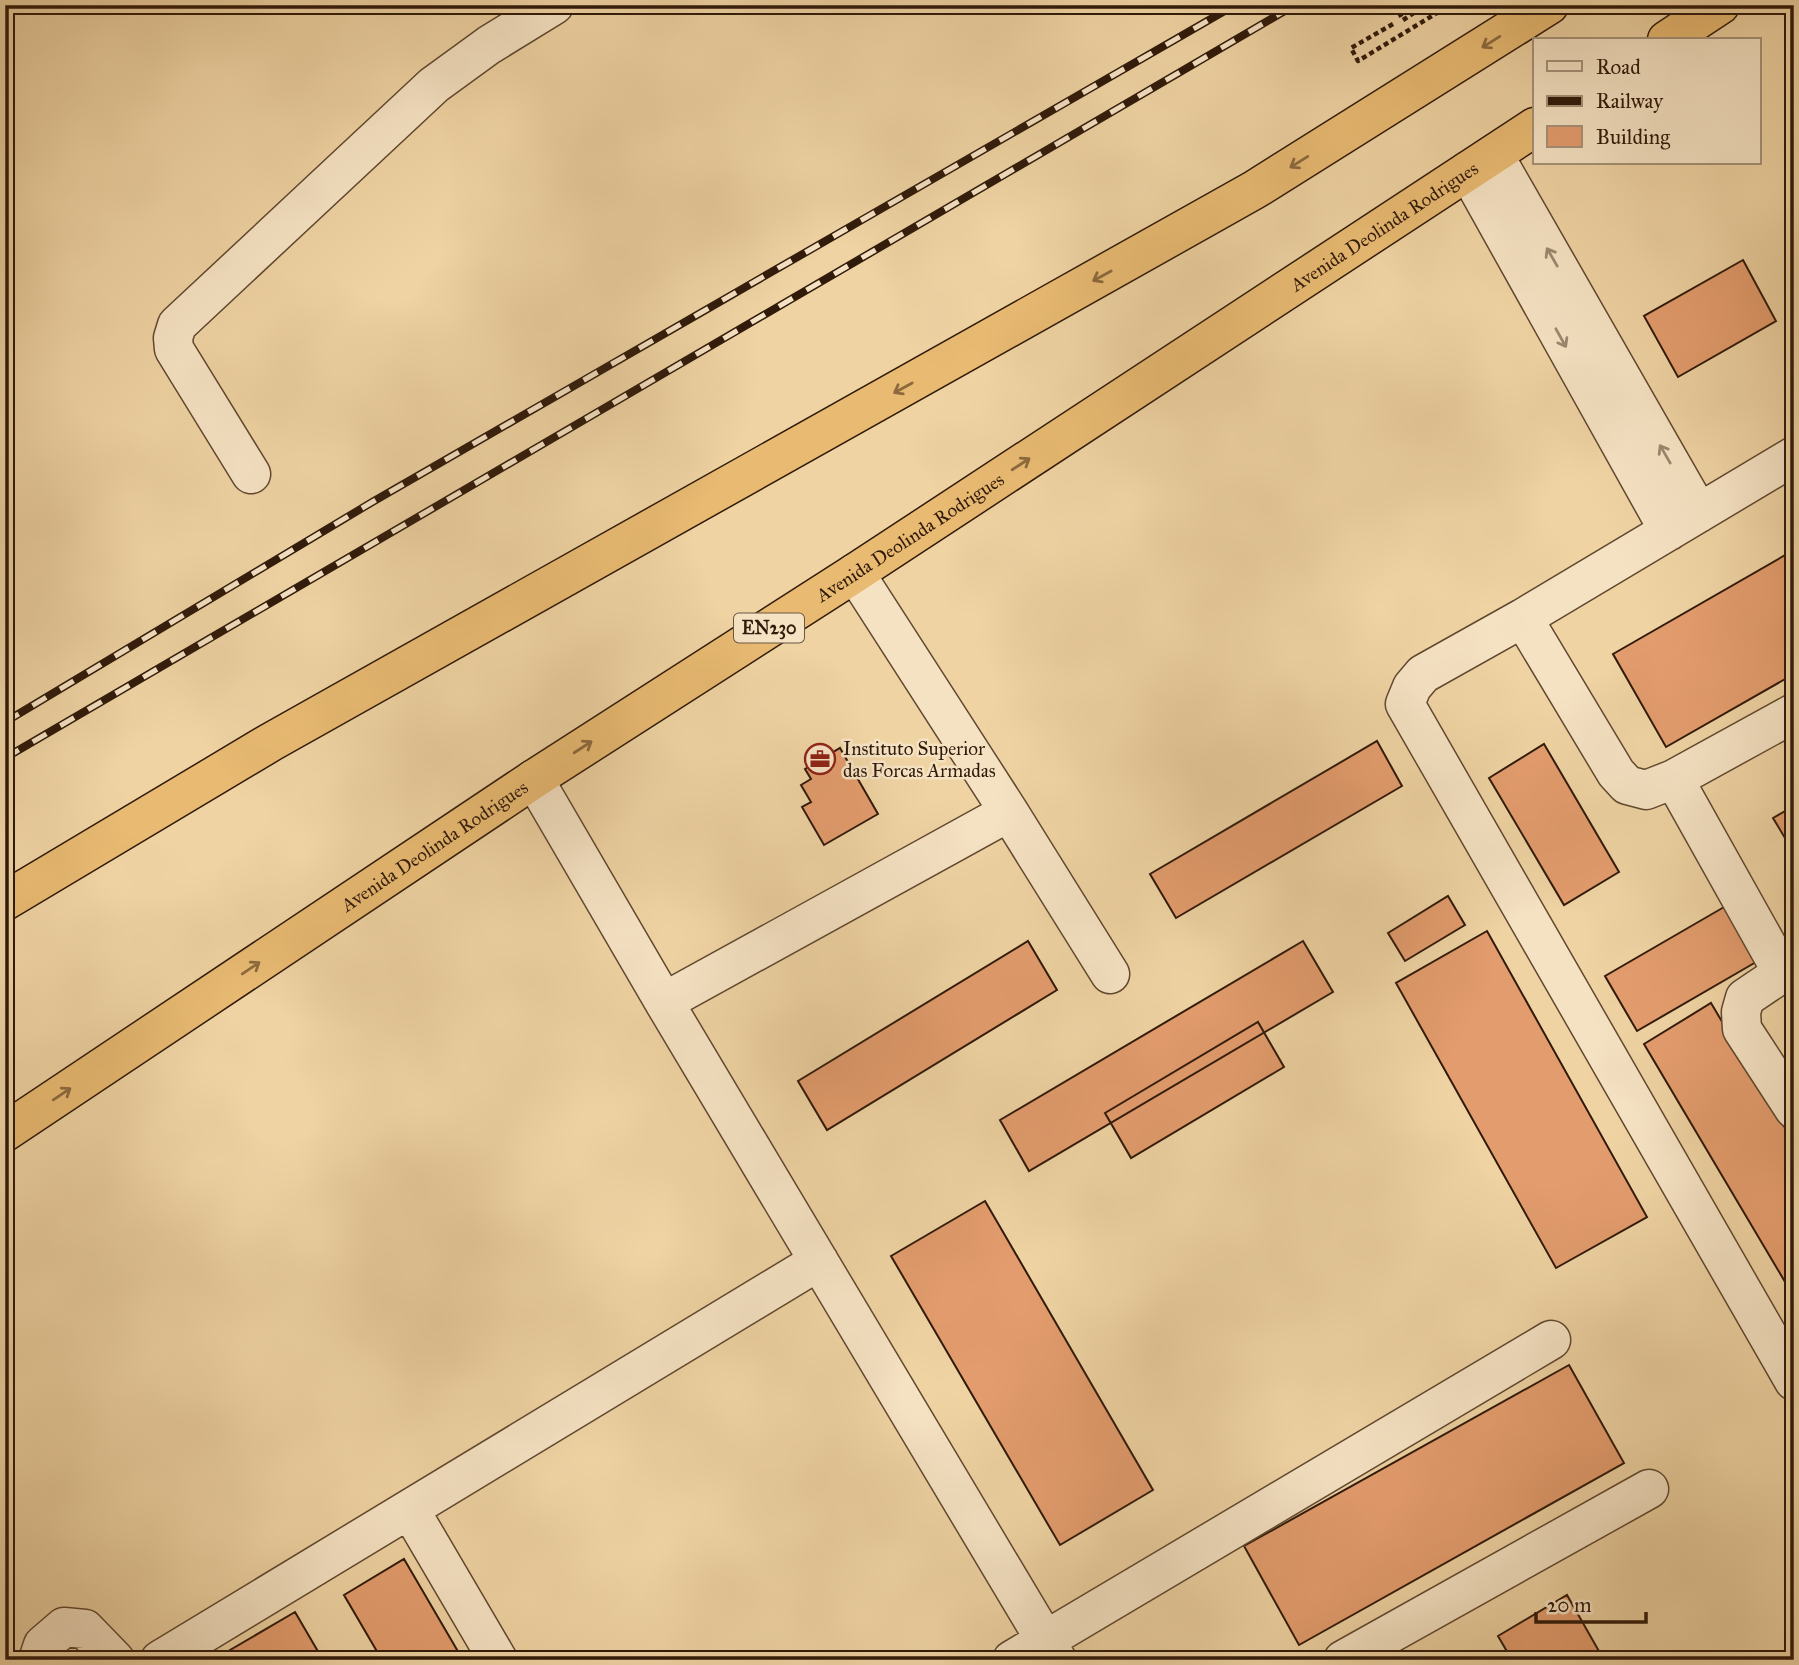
<svg xmlns="http://www.w3.org/2000/svg" width="1799" height="1665" viewBox="0 0 1799 1665" font-family="'IM FELL Great Primer',serif">
	<style>
		.building { fill: #e39c6d; stroke: #301a0a; stroke-width: 2 }
		.lines { fill: none; stroke-linecap: round; stroke-linejoin: round }
		.minor-casing { stroke: #604830; stroke-width: 41 }
		.highway-casing { stroke: #301a0a; stroke-width: 41 }
		.path { stroke: #301a0a; stroke-width: 4.5; stroke-dasharray: 5 3.5; stroke-linecap: butt }
		.minor { stroke: #f5e2c3; stroke-width: 38 }
		.highway { stroke: #e8ba72; stroke-width: 38 }
		.rail-casing { stroke: #301a0a; stroke-width: 8 }
		.rail { stroke: #f5e2c3; stroke-width: 5; stroke-dasharray: 16; stroke-linecap: butt }
		.oneway { stroke: #8c6a3e }
		.oneway2 { stroke: #9c8870 }
		.labels { text-anchor: middle; stroke-width: 5; stroke-linejoin: round; paint-order: stroke }
		.shield { fill: #f5e2c3; stroke: #6b5642; stroke-width: 2 }
		.shield-label { font-size: 18px; font-weight: bold; fill: #301a0a }
		.street-label { font-size: 19px; fill: #301a0a; stroke: #f5e2c3 }
		.poi-label { font-size: 19px; fill: #301a0a; stroke: #f5e2c3; text-anchor: start }
	</style>
	<rect width="100%" height="100%" fill="#efd3a3"/>
	<filter id="stains"><feTurbulence type="fractalNoise" baseFrequency=".00286" numOctaves="4"/><feColorMatrix values="0 0 0 0 .2 0 0 0 0 .09 0 0 0 0 .02 0 0 0 .5 -.17"/></filter>
	<radialGradient id="worn" r=".72"><stop offset=".6" stop-color="#630" stop-opacity="0"/><stop offset="1" stop-color="#630" stop-opacity=".3"/></radialGradient>
	<path class="building" d="M1743,260l33,61 -98,56 -34,-61z
		M1794,550v124l-128,73 -53,-93z
		M1377,741l25,45 -226,132 -26,-44z
		M1544,744l75,128 -55,33 -75,-127z
		M840,748l38,66 -54,31 -22,-38 9,-5 -10,-17 10,-6 -6,-10z
		M1794,806v47l-21,-35z
		M1448,896l17,29 -60,36 -17,-28z
		M1731,903l32,55 -126,73 -32,-55z
		M1487,931l160,286 -91,51 -160,-285z
		M1028,941l29,49 -230,140 -29,-49z
		M1303,941l30,51 -304,179 -29,-51z
		M1711,1003l83,140v154l-150,-253z
		M1258,1022l26,45 -153,91 -26,-45z
		M985,1201l168,289 -93,55 -169,-289z
		M1569,1365l55,98 -325,182 -55,-99z
		M404,1559l59,101h-81l-38,-65z
		M1567,1595l37,65h-92l-14,-24z
		M295,1612l28,48h-110z"/>
	<g class="lines">
		<g class="minor-casing">
			<path id="minor" d="M1494,155l205,358
				M1468,171l201,360
				M1794,456l-271,162 -100,56 -11,13 -7,17 389,677
				M251,474l-77,-125 -1,-11 4,-13 257,-240 55,-40 65,-40
				M855,573l154,239 101,162
				M1523,618l93,155 11,12 19,5 28,-11 120,-66
				M534,779l130,223
				M1674,779l108,193
				M1009,812l-345,190 393,658
				M1794,965l-49,33 -4,14 1,17 52,80
				M410,1510l88,150
				M38,1660l5,-15 21,-18 21,2 30,31
				M160,1660l659,-399
				M1012,1660l539,-320
				M1343,1660l306,-171"/>
		</g>
		<g class="highway-casing">
			<g id="highway">
				<path d="M1667,40l53,-35"/>
				<path d="M5,901l266,-159 983,-552 295,-185"/>
				<path id="s1" d="M5,1132l529,-353 321,-206 680,-446"/>
			</g>
		</g>
		<path class="path" d="M1395,5l8,15 23,-15
			M1393,24l-42,24 7,13 92,-56"/>
		<use href="#minor" class="minor"/>
		<use href="#highway" class="highway"/>
		<g class="rail-casing">
			<path id="rail" d="M5,722l369,-221 861,-496
				M5,758l1290,-753"/>
		</g>
		<use href="#rail" class="rail"/>
	</g>
	<defs><path id="oneway-shaft" d="M-6 0H5M1.5-3L5.5 0L1.5 3" fill="none" stroke-width="1.6" stroke-linecap="round" stroke-linejoin="round" transform="scale(1.75)"/></defs>
	<g class="oneway">
		<use href="#oneway-shaft" transform="translate(1491 42) rotate(148)"/>
		<use href="#oneway-shaft" transform="translate(1299 162) rotate(148)"/>
		<use href="#oneway-shaft" transform="translate(1102 276) rotate(151)"/>
		<use href="#oneway-shaft" transform="translate(903 388) rotate(151)"/>
		<use href="#oneway-shaft" transform="translate(1021 464) rotate(-33)"/>
		<use href="#oneway-shaft" transform="translate(583 747) rotate(-33)"/>
		<use href="#oneway-shaft" transform="translate(251 968) rotate(-34)"/>
		<use href="#oneway-shaft" transform="translate(62 1094) rotate(-34)"/>
	</g>
	<g class="oneway2">
		<use href="#oneway-shaft" transform="translate(1552 257) rotate(-120)"/>
		<use href="#oneway-shaft" transform="translate(1561 338) rotate(61)"/>
		<use href="#oneway-shaft" transform="translate(1665 454) rotate(-120)"/>
	</g>
	<defs>
		<g id="office-ring" transform="scale(1.575)"><circle r="9.5" fill="#f5e2c3" stroke="#8f2418" stroke-width="1.5"/><path d="M-6-3h4V-5.5h4V-3h4V5H-6ZM-1-4.5V-3h2v-1.5ZM-6 0V1H6V0Z" fill="#8f2418"/></g>
	</defs>
	<g fill-rule="evenodd">
		<use href="#office-ring" x="820" y="759"/>
	</g>
	<g class="labels">
		<rect class="shield" x="734" y="613.5" width="70" height="29" rx="5"/>
		<g class="shield-label">
			<text x="769" y="634">EN230</text>
		</g>
		<g class="street-label">
			<text dy="7" stroke="none"><textPath href="#s1" startOffset="1650">Avenida Deolinda Rodrigues</textPath></text>
			<text dy="7" stroke="none"><textPath href="#s1" startOffset="1083">Avenida Deolinda Rodrigues</textPath></text>
			<text dy="7" stroke="none"><textPath href="#s1" startOffset="516">Avenida Deolinda Rodrigues</textPath></text>
		</g>
		<g class="poi-label">
			<text x="843" y="755">Instituto Superior<tspan x="843" dy="22">das Forcas Armadas</tspan></text>
		</g>
	</g>
	<rect width="1799" height="1665" fill="none" stroke="#efd3a3" stroke-width="28"/>
	<rect x="7" y="7" width="1785" height="1651" fill="none" stroke="#301a0a" stroke-width="3.5"/>
	<rect x="14" y="14" width="1771" height="1637" fill="none" stroke="#301a0a" stroke-width="2"/>
	<rect x="1533" y="38" width="228" height="126" fill="#f5e2c3" stroke="#a69279" stroke-width="2"/>
	<rect x="1547" y="61" width="35" height="10" fill="#f5e2c3" stroke="#a69279" stroke-width="2"/>
	<text x="1596" y="74" font-size="21" fill="#301a0a">Road</text>
	<rect x="1547" y="96" width="35" height="10" fill="#301a0a" stroke="#a69279" stroke-width="2"/>
	<text x="1596" y="108" font-size="21" fill="#301a0a">Railway</text>
	<rect x="1547" y="126" width="35" height="21" fill="#e39c6d" stroke="#a69279" stroke-width="2"/>
	<text x="1596" y="144" font-size="21" fill="#301a0a">Building</text>
	<path d="M1536 1612v10h110v-10" fill="none" stroke="#301a0a" stroke-width="3.5"/>
	<text x="1547" y="1612" font-size="21" fill="#301a0a" stroke="#f5e2c3" stroke-width="5" paint-order="stroke">20 m</text>
	<rect width="100%" height="100%" filter="url(#stains)"/>
	<rect width="100%" height="100%" fill="url(#worn)"/>
</svg>
